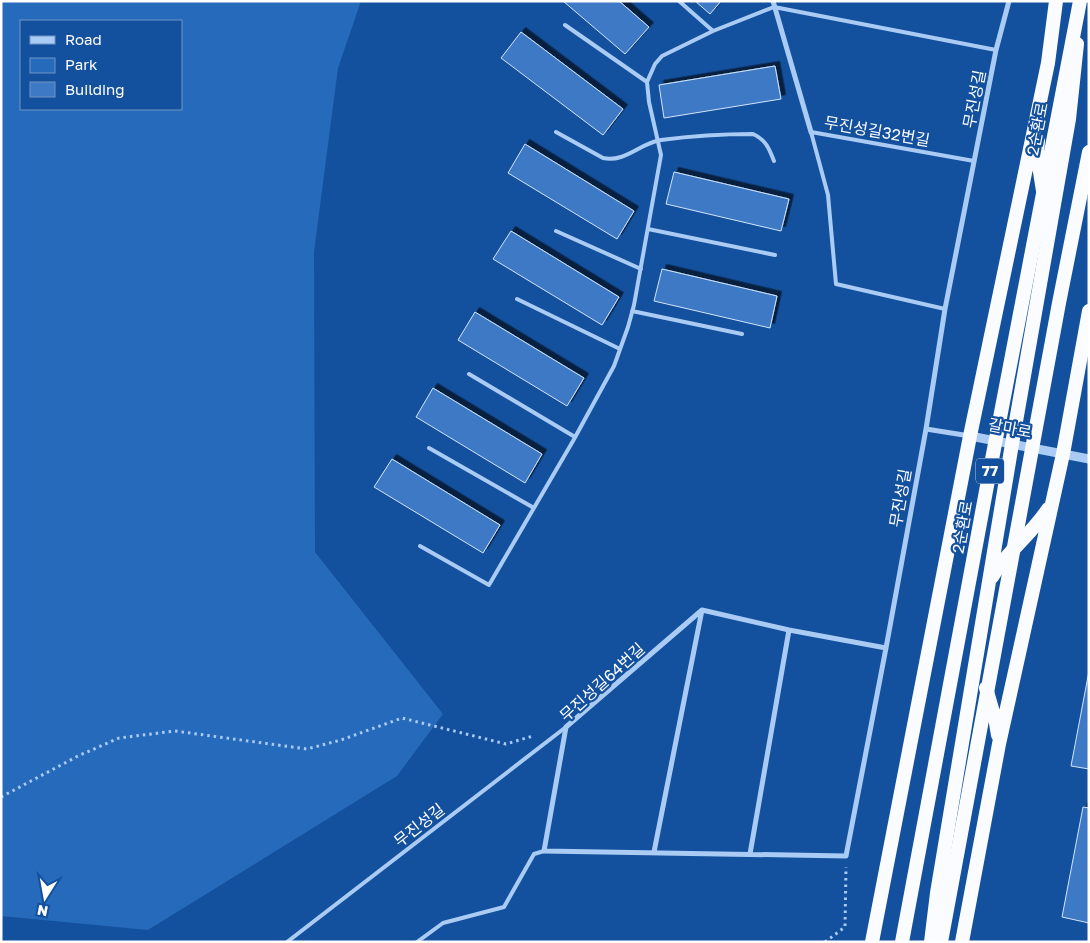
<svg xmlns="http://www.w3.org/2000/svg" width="1090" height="943" viewBox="0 0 1090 943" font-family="'Golos Text','Noto Sans KR',sans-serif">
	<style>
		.green { fill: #266abb; fill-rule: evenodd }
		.building { fill: #3d79c4; stroke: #d2e6fd; filter: url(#shadow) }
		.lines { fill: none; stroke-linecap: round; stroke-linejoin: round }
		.path { stroke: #aacbf4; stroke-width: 3; stroke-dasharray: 2.5 4; stroke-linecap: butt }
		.service { stroke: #aacbf4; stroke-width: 4 }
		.minor { stroke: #aacbf4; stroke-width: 5 }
		.tertiary { stroke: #aacbf4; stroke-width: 9 }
		.trunk { stroke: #fafcff; stroke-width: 14 }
		.trunk-bridge { stroke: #fafcff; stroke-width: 14 }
		.labels { text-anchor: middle; stroke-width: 4.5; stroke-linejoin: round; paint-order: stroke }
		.shield { fill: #13509d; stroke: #b8cae2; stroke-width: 1 }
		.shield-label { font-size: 15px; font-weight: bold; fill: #fff }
		.street-label { font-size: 16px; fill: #fff; stroke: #13509d }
	</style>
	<defs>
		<filter id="shadow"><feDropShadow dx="4.5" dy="-4.5" stdDeviation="0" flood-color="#0009"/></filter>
	</defs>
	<rect width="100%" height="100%" fill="#13509d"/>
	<path class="green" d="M1,1h360l-23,67 -24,184 1,300 128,162 -46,62 -249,154 -147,-14zM21,21h160v88h-160z"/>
	<path class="building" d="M563,1h56l30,26 -24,27z
		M695,1h26l-11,13z
		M521,32l102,77 -20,26 -102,-77z
		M775,66l6,33 -117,19 -5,-33z
		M525,144l109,67 -17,28 -109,-66z
		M674,172l115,27 -8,32 -115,-27z
		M511,231l108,66 -17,28 -109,-66z
		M662,269l115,27 -7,32 -116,-27z
		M475,312l109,66 -17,28 -109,-66z
		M433,388l109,66 -17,29 -109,-66z
		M392,459l108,66 -17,28 -109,-66z
		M1089,671v98l-18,-3z
		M1083,807l6,1v115l-27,-6z"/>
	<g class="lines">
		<path class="path" d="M1,797l77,-41 41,-18 56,-7 132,18 34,-9 61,-22 104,26 27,-8
			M825,942l20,-15 1,-60"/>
		<path class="service" d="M679,1l34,30
			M565,25l82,57
			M556,132l47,26c22,5 37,-15 58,-18 30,-4 62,-6 92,-6 13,6 16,14 21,27
			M648,229l127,26
			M556,231l85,38
			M517,299l103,50
			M945,309l-109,-25 -8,-89 -17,-63 163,29
			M632,311l110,23
			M469,374l106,63
			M429,448l105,60
			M420,546l69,39 84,-144 41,-75 14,-39 6,-22 27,-150 -12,-53 -2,-20 8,-18 7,-8 51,-25 61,-24 222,43
			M287,942l279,-215
			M417,942l26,-19 61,-16 30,-53 10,-3"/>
		<path class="minor" d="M773,1l38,131
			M926,429l44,7
			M886,648l-97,-18 -87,-20 -136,117 -22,124 302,5 40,-208 40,-219 19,-120 51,-259 13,-49
			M654,852l48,-242
			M750,854l39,-224"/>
		<path class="tertiary" d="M970,436l119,23"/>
		<path class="trunk" d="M1038,141l-1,12 6,38
			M992,577c15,-26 40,-43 56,-68
			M986,688l10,35 2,12
			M872,942l98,-506 78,-373 8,-62
			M931,942l6,-49 75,-449 57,-325 8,-75
			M962,942l37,-198 64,-290 26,-143"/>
		<path class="trunk-bridge" d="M902,942l87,-467 91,-474
			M941,942l118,-639 30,-151"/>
	</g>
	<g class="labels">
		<rect class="shield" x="976" y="458.5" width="28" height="25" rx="4"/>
		<g class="shield-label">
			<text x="990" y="476">77</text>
		</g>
		<g class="street-label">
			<text transform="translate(974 99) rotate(-79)" y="6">무진성길</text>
			<text transform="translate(1037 129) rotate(-79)" y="6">2순환로</text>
			<text transform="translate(877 131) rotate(10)" y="6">무진성길32번길</text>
			<text transform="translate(1010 428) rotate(11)" y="6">갈마로</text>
			<text transform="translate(900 498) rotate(-80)" y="6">무진성길</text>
			<text transform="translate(962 527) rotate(-80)" y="6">2순환로</text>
			<text transform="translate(602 682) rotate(-42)" y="6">무진성길64번길</text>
			<text transform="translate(419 825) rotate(-38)" y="6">무진성길</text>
		</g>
	</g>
	<rect width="1090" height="943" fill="none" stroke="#ffffff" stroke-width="5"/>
	<rect x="20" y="20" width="162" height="90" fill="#13509d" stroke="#7196c4"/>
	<rect x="30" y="36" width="25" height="8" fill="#aacbf4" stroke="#7196c4"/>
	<text x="65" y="45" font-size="15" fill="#ffffff">Road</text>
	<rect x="30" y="58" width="25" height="15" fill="#266abb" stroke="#7196c4"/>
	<text x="65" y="70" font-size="15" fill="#ffffff">Park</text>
	<rect x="30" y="82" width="25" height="15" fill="#3d79c4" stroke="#7196c4"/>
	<text x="65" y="95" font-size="15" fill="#ffffff">Building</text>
	<g transform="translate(45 898) rotate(191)" stroke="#13509d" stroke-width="4" paint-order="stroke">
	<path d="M0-4L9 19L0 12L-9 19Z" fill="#ffffff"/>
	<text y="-8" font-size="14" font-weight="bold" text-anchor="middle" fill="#ffffff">N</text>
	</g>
</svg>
